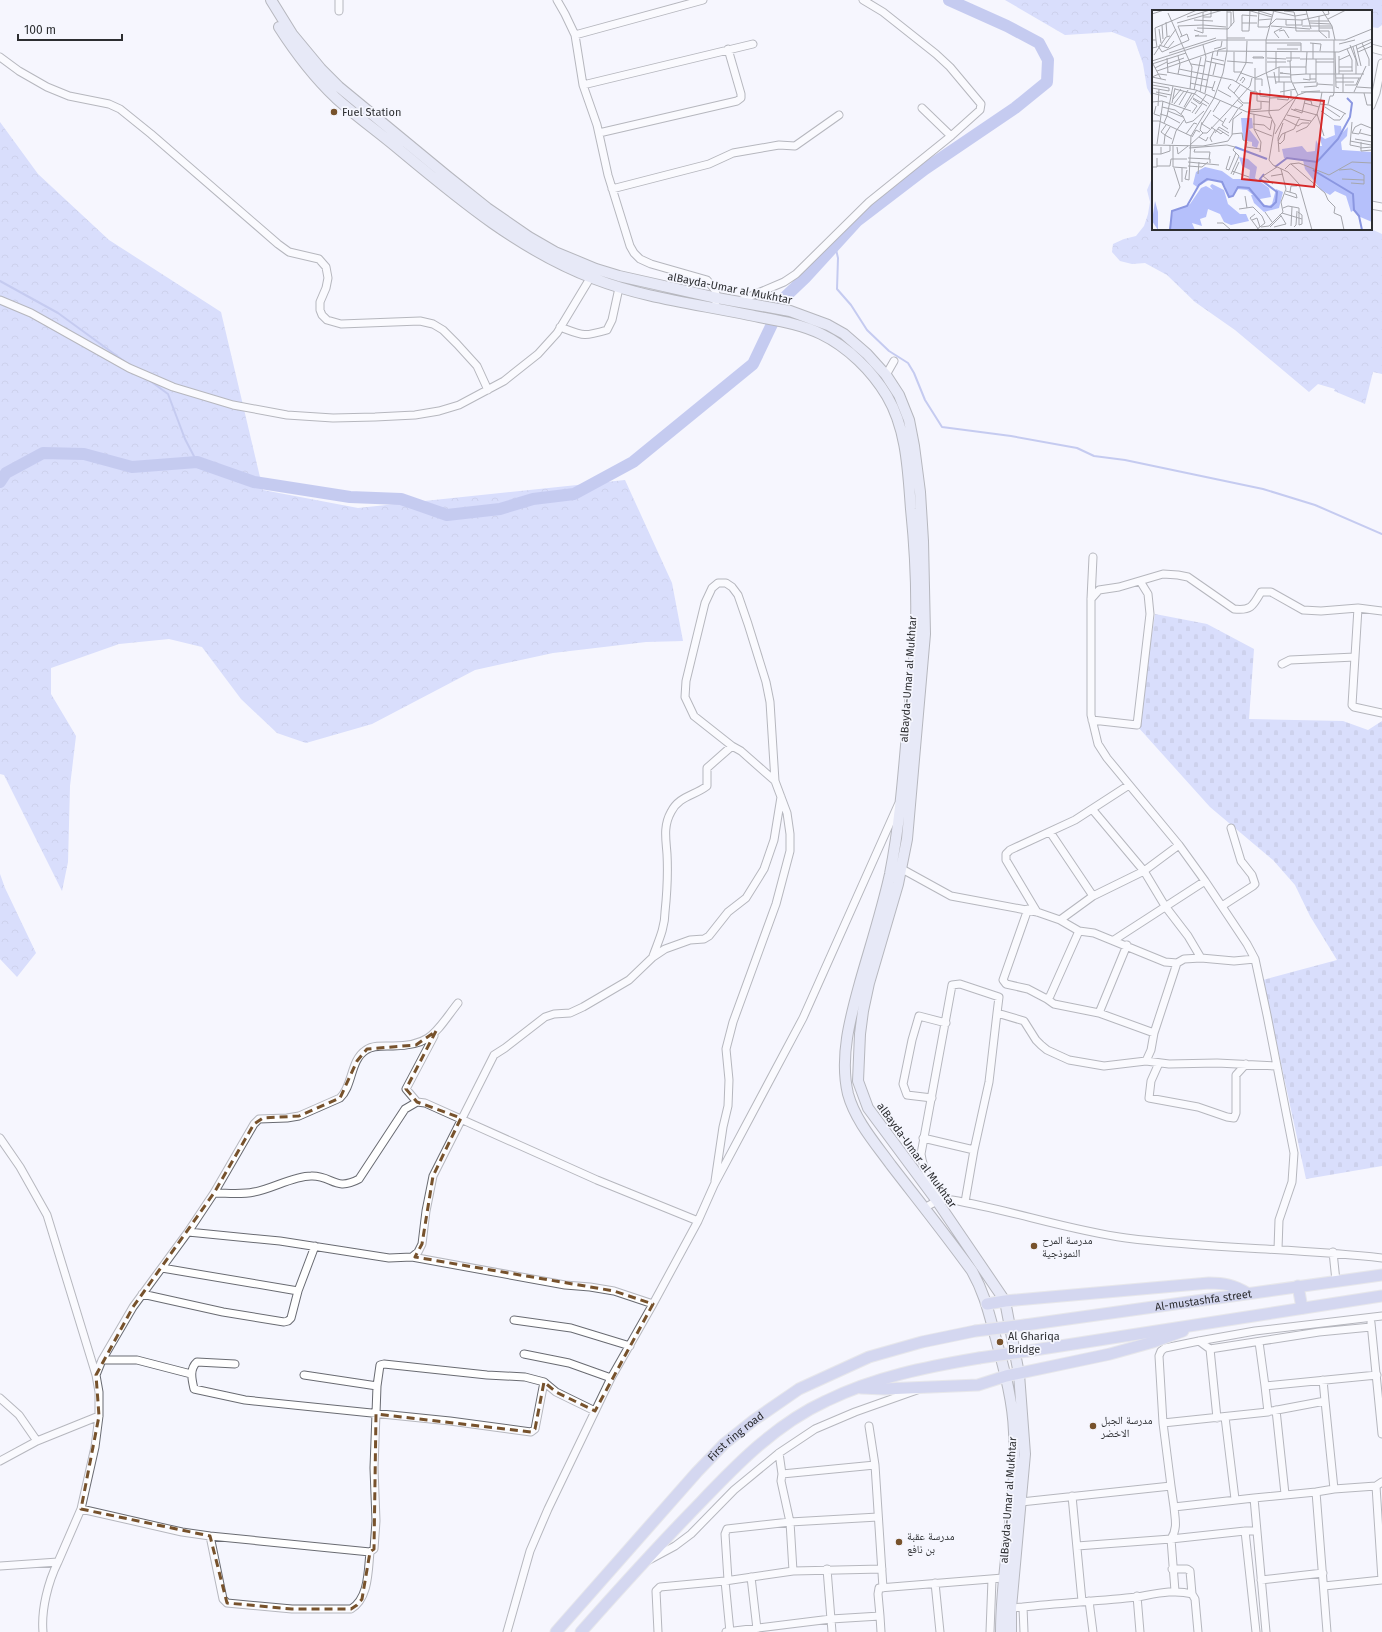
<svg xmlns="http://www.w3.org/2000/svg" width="1382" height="1632" viewBox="0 0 1382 1632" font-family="'Fira Sans','Noto Naskh Arabic',sans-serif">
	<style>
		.forest { fill: url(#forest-crowns) }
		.cemetery { fill: url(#cemetery-stones) }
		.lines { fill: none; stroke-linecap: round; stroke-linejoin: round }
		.stream { stroke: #8b97e1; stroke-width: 2 }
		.river { stroke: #8b97e1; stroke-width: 12 }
		.minor-casing { stroke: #696b72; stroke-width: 9 }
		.secondary-casing { stroke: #696b72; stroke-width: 12 }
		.primary-casing { stroke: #d5d5d6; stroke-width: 13 }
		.minor { stroke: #fff; stroke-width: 7 }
		.secondary { stroke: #d5d9ef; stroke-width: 10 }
		.primary { stroke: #acb2df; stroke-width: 11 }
		.primary-bridge-casing { stroke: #d5d5d6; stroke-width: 13; stroke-linecap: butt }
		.primary-bridge { stroke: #acb2df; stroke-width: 11 }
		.marked { fill: none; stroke: #77522c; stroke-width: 3; stroke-dasharray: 8 5; stroke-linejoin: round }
		.poi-dot { fill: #77522c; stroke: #f5f6fe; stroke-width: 1.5 }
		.labels { text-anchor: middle; stroke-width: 3.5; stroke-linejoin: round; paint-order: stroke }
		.poi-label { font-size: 11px; fill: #2d2e31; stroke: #f5f6fe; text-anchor: start }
		.street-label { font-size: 11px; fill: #2d2e31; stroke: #f5f6fe }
		.inset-river { fill: none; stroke: #8b97e1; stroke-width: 2 }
		.inset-road { fill: none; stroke: #a5a6ac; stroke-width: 1 }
		.view { fill: #d62828; fill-opacity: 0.15; stroke: #d62828; stroke-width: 2 }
		.inset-edge { fill: none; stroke: #2d2e31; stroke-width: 2 }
	</style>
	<defs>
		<pattern id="forest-crowns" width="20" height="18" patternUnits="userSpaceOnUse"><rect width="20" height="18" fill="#b5c0fb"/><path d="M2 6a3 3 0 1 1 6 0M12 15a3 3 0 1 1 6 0" fill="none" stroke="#9ca5d8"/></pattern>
		<pattern id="cemetery-stones" width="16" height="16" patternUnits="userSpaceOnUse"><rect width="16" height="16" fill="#b5c0fb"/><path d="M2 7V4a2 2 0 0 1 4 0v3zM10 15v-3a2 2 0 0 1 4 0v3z" fill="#9ca5d8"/></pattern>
	</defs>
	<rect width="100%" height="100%" fill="#f5f6fe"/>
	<path class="forest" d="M1005,0h377v25l-4,3 -7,-1v-16h-52l-11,-2 -15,2h-140v88l-6,-11 -4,-24 -8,-23 -23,-9 -47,3z
		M0,122l38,52 71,66 112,72 42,178 95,18 267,-28 47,103 11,58 -37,1 -93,11 -78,17 -103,54 -66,19 -29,-10 -36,-34 -39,-52 -33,-8 -50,5 -68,24v26l25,42 -6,50 -2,76 -6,29 -58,-116 -4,-1z
		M1153,176v53h218l11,5v140l-9,-2 -8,32 -31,-13 1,-2 -17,-5 -9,8 -74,-62 -40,-28 -28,-27 -22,-12 -13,1 -12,-3 -8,-9 1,-8 11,-5 12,-3 8,-10 4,-12 2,-12 -3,-12z
		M0,874l5,14 31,65 -19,24 -17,-18z"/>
	<path class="cemetery" d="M1155,614l52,10 47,25 -5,70 94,2 25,9 14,-9v445l-76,13 -43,-199 74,-20 -27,-44 -15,-31 -22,-25 -63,-53 -72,-80z"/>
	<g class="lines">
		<path class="stream" d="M835,245l3,13 -1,31 14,16 16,25 22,21 19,12 6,10 11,27 17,27 69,9 66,12 17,8 31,4 138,29 52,16 67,29
			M0,281l58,32 70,51
			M149,380l19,14 17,45 12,23"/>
		<path class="river" d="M0,482l6,-9 37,-20 41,1 48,13 65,-5 57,20 96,15 51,2 46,16 53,-6 33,-10 41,-5 59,-32 120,-98 32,-67 20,-19 52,-57 68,-52 90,-61 32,-26 1,-22 -9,-17 -32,-17 -58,-26"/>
		<g class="minor-casing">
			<path id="minor" d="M557,0l8,14 10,21 8,50 14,40 11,50 22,71 4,7 6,6 11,5 56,16 8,10 2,8 -1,4
				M339,11v-11
				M575,35l128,-35
				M1371,48l11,3
				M0,57l19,14 28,16 22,9 40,8 11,5 31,25 127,110 11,8 30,7 7,8 2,11 -2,10 -6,14v8l2,5 5,5 14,4 79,-3 13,3 10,6 14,14 20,22 11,24
				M583,85l170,-41
				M1371,106l5,-13 6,-30
				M922,108l29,28
				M599,133l138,-32 4,-3v-4l-13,-45
				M612,189l97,-25 24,-11 46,-8 16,1 44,-31
				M1371,205l11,2
				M0,300l31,13 98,55 44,19 60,18 54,10 46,3 42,-1 40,-2 24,-4 20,-6 45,-24 34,-27 19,-21 35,-58
				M739,301l45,-19 12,-8 73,-72 82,-66 29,-26 1,-6 -31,-37 -14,-13 -53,-42 -20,-12
				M560,327c24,9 23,10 47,3l5,-10 7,-32
				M886,375l8,-14
				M1093,557l-2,42v116l7,29 9,14 72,87 26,36 42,63 8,15 12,56 27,138 -2,29 -13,38 -1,29
				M1091,599l8,-9 20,-3 44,-13 15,1 10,2 46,32c17,2 19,-3 27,-17h10l32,18 18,1 37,-3 24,3
				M1358,608l-6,97 2,2 28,6
				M1282,664l8,-4 65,-3
				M1092,720l45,5 13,-111 -2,-20 -8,-13
				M1092,809l52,62 21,35 23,30 13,22
				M1050,832l43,64
				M902,869l49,27 86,16 23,8 19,11 15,2 71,29 12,1 7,-4 17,-1 33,3 21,-2
				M1222,906l31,-20 2,-2 -3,-9 -11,-14 -10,-33
				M1028,909l-25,71 3,4 22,5 19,10
				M1037,912l-31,-52v-6l4,-4 65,-30 54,-35
				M1060,920l33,-24 51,-25 35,-26
				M1079,931l-29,65 -3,3 7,5 45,9 55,20
				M1114,940l91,-59
				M653,956c5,-14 12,-28 12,-44 2,-19 3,-39 2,-58 -1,-14 -4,-28 4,-42 8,-16 23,-16 36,-26v-18l25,-22 9,5 34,30
				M1099,1013l28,-68
				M1146,1061l5,-11 3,-17 23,-70
				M1159,1063l-8,18 -2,17 49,9 29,10 7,1 2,-5v-38l10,-11
				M932,1098l-25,-3 -4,-11 9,-44 7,-24 27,7
				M417,1102l-11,-13 28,-53
				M0,1138l20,29 27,48 49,160 3,17v24l-4,31 -14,62 -23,53
				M923,1138l51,12
				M715,1181l8,-54 5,-21 1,-26 -3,-31 7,-27 43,-118 14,-53v-17l-3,-21 -12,-32 -5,-79 -4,-20 -18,-58 -10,-29 -6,-8 -6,-4h-8l-6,5 -7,15 -19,78 -1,16 9,19 38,30
				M214,1193c13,0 27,2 40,-1 18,-3 39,-16 57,-16 21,-1 24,16 48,3l46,-70 12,-7 8,1 172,77 101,41
				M943,1200c-11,-16 -19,-26 -22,-46l31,-169 8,-1 39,13 -2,16 27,8 12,19 5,5 6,5 22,10 35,6 42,-5 23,3 48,-1 60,3
				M965,1202l9,-52 15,-68 8,-69
				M924,1208l13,-7 15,-1c59,10 115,30 174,38 85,11 171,10 256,20
				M188,1232l92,9 109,17 23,-1 6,-5 4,-8 4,-33 7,-35 61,-121 11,-7 40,-31 9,-3 16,-1 13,-6 46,-27 24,-23 12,-8 25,-9 14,-1 5,-3 19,-24 18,-14 18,-29 10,-29 7,-43
				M1333,1252l3,29
				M412,1257l153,28 25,2 24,4 39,13
				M162,1268l136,23
				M142,1294l81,18 61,10 4,-1 3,-3 7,-27 17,-45
				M514,1320l57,8 59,18
				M1371,1323l11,111
				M1199,1341l11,8 109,-17 52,-5
				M1259,1342l6,44
				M1210,1349l7,69
				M524,1354l45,9 42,15
				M102,1360h35l54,14
				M235,1364l-38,-2c-8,7 -5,18 -3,27l51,11 205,21 81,11 4,-3 9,-47
				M96,1375l6,-15 31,-53 55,-75 26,-39 40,-69 5,-5 28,-1 12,-2 41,-18c13,-12 10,-38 26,-48 7,-5 19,-4 27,-4 39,0 43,-15 65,-43
				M304,1375l73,11
				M0,1398l19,17 18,26
				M1325,1401l9,88
				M1276,1410l9,84
				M1272,1411l53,-10 -2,-21
				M1225,1417l10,82
				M1163,1423l105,-11 -3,-26 112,-11
				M869,1426l6,39
				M779,1453l3,21 93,-9 8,123
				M0,1461l37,-20 62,-25
				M782,1474l-1,7 9,41 3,49
				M1171,1486l-8,-63 -4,-67 2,-5 4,-3 34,-7 56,-10 127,-15
				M1316,1492l11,140
				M1072,1496l10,105
				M1254,1498l62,-6 18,-3 42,-3
				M1021,1502l150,-16 3,21 80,-9 12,134
				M1174,1507c1,12 4,21 -3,32l74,-8
				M81,1509l101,23 28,4 160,16
				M210,1536l13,63 4,4 65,6h59c18,-11 17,-38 19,-57l4,-3 2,-28 -2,-53 3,-82 3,-21 4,-1 103,11 38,2 19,5 12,10 39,19
				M1077,1546l94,-7 4,52
				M649,1560l26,-14 16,-12 43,-44 45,-37 36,-24 40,-17 62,-22
				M0,1566l58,-4c-10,20 -17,48 -15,70
				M827,1569l5,63
				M1172,1569h15l3,2 2,23
				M751,1577l6,52
				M728,1580l-3,-46 2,-5 63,-7 88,-5
				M1261,1580l62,-7
				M725,1581l5,51
				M935,1583l5,49
				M1324,1586l58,-6 -6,-94 6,-4
				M1137,1596l3,36
				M1089,1601l4,31
				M1023,1607c38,-4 76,-6 114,-10 18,-3 37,-8 55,-3l3,5 3,33
				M1011,1608l12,-1 1,25
				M880,1616l1,16
				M507,1632l23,-81 18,-42 63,-131 42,-74 45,-83 16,-36 89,-167 95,-213
				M658,1632l-2,-41 4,-4 65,-6 68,-10 89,-2
				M726,1632l105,-13 49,-3 -2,-22 1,-6 124,-10
				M990,1632l2,-53
				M1256,1632l-11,-101h12"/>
		</g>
		<g class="secondary-casing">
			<path id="secondary" d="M271,0l21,34 29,35 18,18 108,89 40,32 42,29 26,15 41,17 23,7 98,22 73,13 38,14 16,9 23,20 19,21 13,20 10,25 5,26 6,46 3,49 2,93 -18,205 -9,45 -29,99 -6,28 -3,23 -2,47 10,27 69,93 68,100 14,73 6,80 -14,154v24
				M279,27c16,25 36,51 57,71 21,19 44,35 65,53 60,50 120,100 194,128 49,19 102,25 154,36 24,5 50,8 72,19 27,13 51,37 66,62 20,34 21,75 24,113 4,39 6,78 5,117 -1,36 -6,72 -9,108 -4,47 -8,94 -17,140 -8,36 -19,70 -29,105 -10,36 -22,77 -13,115 7,26 27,49 43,71 27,35 55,70 81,106 13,23 17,43 24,68 8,30 17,62 18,93 4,67 -13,133 -13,200"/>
		</g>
		<g class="primary-casing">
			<g id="primary">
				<path d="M1298,1286l4,22"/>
				<path d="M987,1304l18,-3 204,-18c15,0 25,2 38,10"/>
				<path id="s1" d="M1025,1325l357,-50"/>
				<path d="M1028,1351l354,-55"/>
				<path d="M861,1388l23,1 94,-4 28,-9 104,-22 43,-12 30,-11"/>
				<path id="s2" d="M556,1632l141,-160 27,-28 30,-24 45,-31 70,-32 53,-15 53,-11"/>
				<path d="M581,1632c39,-44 78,-87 119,-129 37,-39 76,-79 126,-102 49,-24 100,-34 153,-43"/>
			</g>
		</g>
		<use href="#minor" class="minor"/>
		<use href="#secondary" class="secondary"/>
		<use href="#primary" class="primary"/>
		<g class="primary-bridge-casing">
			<path id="primary-bridge" d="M975,1331l50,-6
				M979,1358l49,-7"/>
		</g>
		<use href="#primary-bridge" class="primary-bridge"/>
	</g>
	<path d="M0 0H1382V1632H0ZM436,1031l-30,58 11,13 44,16 -28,58 -11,68 -7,13 199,34 39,13 -58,107 -39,-19 -12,-10 -9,47 -4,3 -155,-18 -2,135 -4,3 -8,47 -5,6 -6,4h-59l-65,-6 -17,-67 -129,-27 18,-93 -3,-41 37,-68 81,-114 40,-69 9,-6 36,-2 41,-18 17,-37 10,-12 49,-4z" fill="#f5f6fe" fill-opacity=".55" fill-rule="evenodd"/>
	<path class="marked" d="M436,1031l-30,58 11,13 44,16 -28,58 -11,68 -7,13 199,34 39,13 -58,107 -39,-19 -12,-10 -9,47 -4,3 -155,-18 -2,135 -4,3 -8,47 -5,6 -6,4h-59l-65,-6 -17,-67 -129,-27 18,-93 -3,-41 37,-68 81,-114 40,-69 9,-6 36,-2 41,-18 17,-37 10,-12 49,-4z"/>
	<g class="poi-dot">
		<circle cx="334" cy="112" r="4"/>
		<circle cx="1034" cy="1246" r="4"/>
		<circle cx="1000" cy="1342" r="4"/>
		<circle cx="1093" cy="1426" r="4"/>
		<circle cx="899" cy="1542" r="4"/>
	</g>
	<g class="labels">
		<g class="poi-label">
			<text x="342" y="116">Fuel Station</text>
			<text x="1042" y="1244">مدرسة المرح<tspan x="1042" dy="13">النموذجية</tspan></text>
			<text x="1008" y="1340">Al Ghariqa<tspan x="1008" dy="13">Bridge</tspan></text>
			<text x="1101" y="1424">مدرسة الجبل<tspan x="1101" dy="13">الاخضر</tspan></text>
			<text x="907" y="1540">مدرسة عقبة<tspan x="907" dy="13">بن نافع</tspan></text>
		</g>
		<g class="street-label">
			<text transform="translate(730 288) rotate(11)" y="4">alBayda-Umar al Mukhtar</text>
			<text transform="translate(908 679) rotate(-86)" y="4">alBayda-Umar al Mukhtar</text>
			<text transform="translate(917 1155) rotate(54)" y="4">alBayda-Umar al Mukhtar</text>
			<text dy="4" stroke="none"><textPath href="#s1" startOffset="180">Al-mustashfa street</textPath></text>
			<text dy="4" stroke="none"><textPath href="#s2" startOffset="266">First ring road</textPath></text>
			<text transform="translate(1008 1500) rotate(-86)" y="4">alBayda-Umar al Mukhtar</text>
		</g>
	</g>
	<g transform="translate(1152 10)">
		<rect width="220" height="220" fill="#f5f6fe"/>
		<path d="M182,115l7,1 1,7 6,-6 -1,9 -6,6 1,8 30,2v70l-14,-6 -4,-6 -3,2 -5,-16 -11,-5 -5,4 -9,-5 -16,-21 -2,-9 -19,-2 -2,-9 20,-3 5,6 8,-1 1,-11 3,6h3l-3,-11 6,4 10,-4zM87,147l9,2 9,8 -2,11 14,10 2,9 -11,2 2,5 7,2 3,-2 4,-15 7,3 -4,16 -15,4 -10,-9 -3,-8h2l-6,-5 -10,-1 -4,7 -5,1 -3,-11 -5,-5 -11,-1 -12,7 -4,-3 3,-12 9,-5 17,4 11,8h16l1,-9 -8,-4zM60,174l12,6 4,14 12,10h6l3,7 -18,4 -7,-3 -4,-8 -12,-5 -2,8 -6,2 2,7 -10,-3 3,7h-26l4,-19 17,-7 11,-16 5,-2 7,4 -3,-4zM3,191l3,11v18l-6,-9z" fill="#b5c0fb"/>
		<path d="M89,108h11l1,10 -4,1 10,13 -2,6 -5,-2v-4l-9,-2z" fill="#b5c0fb"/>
		<path class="inset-river" d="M83,137l32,12M123,157l12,-9 30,4 21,-23 12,-22 2,-14 -5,-5M161,160l40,24 1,16 5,6 3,14M18,220l2,-19 15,-5 12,-21 8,-6 15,3 7,15 4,-1 5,-9 11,1 15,18 7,1 5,-5 1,-10 -17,-13 4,-5"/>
		<path class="inset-road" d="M95,0l25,7M104,0l16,5M107,0l-1,17h10l8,-8 26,1 27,-6 -1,-4M117,0l26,6 1,15h33v7M122,0l-8,30v31l4,19 -1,23 6,12 -6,35 4,5 15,7 11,12 13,46M154,0l5,19M170,0l10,16 3,14M132,1l10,1 1,4 12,-2M75,2h4v14M16,3l24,54 -2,22M0,4l12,-4M167,6v15l8,7M35,7l23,-7M51,7h8v-6M176,9l18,-9M42,10l19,1M107,10l12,-1M134,10v5h16v-5M157,11h20M14,12l1,14M25,13l46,-13M90,13h15M158,13l21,1M10,15l1,14M119,16l39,3M150,16h17M167,16h13M45,18l31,1 6,-7 -1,-12M167,18h14M7,19l2,14M42,20l9,3v-8l23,2M97,21h-7v-16l15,1M97,21l1,-21M127,21l5,-1 5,8M47,25l-4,1h12M30,26l-4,-10 25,-1v-13M75,28h18M127,28l-5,-6 8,-4M0,30h4l-1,-12 42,-18M114,33h35v8M158,33l11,1 -1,7M210,33l7,16v7M187,34l16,-4M7,35l9,3 6,-7M135,35h14M198,35l6,15v14M204,35l5,21M6,36l4,6 27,-12 -2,-6 -7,3M12,36l12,-17M201,37l5,19M0,38l5,-1 -1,-7M62,39l7,-2 1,-6M125,39h21M195,39l5,11v11M205,39l15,-7M124,41v17M82,42v20h8M183,42l1,35 3,1M206,42l14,-6M17,43l47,-15M2,45l12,-18 4,-1M26,46l2,8 -2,10M65,46l1,-6 8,-2M101,47h10l1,1h-11zM15,48l1,15M59,48l13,3M115,48l19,1M134,48h14M148,49h34M161,49v-16M187,50l11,-5M0,51l65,-21h128l27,-11M54,51l18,4M75,51l26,2M135,51h4v-10M138,51l1,19 7,15M115,52h19M164,52h18M0,54l34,-11M1,54l8,15M15,54l17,-6M39,54l13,2M154,57v7h29M187,57h13M3,58l12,-6M103,58v23M27,59l54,11 18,11 6,1v9l12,1M5,61l58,-20 124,1 33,-13M187,61h14M15,62l40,8M122,62l2,12M89,63l14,5 24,-11h27l1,-15M131,63h-3l10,1M184,64h28M187,64v-18M61,65l3,-12M138,65l16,-1M0,67l7,-3 8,1M0,67l14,3M115,67h24M184,68h25M103,69h7v7M151,69l7,1v-6M164,69v-20M63,71l-3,9 3,1M88,71l3,-4 2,2 -3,4M0,72l44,8 51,22 32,-2 19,-15 8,-3 66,1M84,72l10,-19 1,-22M124,72h16M127,72v-15M184,72h18M38,73l23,5M141,73l23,-1v-3h-6M79,74l-3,4 6,5M165,74l16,1M0,75l17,3v3l-17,-3M88,75l-6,8 9,10h7v7M193,75h11l3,-7M21,76l-6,30 13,7M152,77l13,-1v-4M205,77l15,1M23,79l20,5M42,80l7,-33M66,80l13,7M108,80v6l9,1M4,82l15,3M48,82l6,-35 -3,-12M128,82l16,-3M149,82l19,-1M170,82l-2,12 9,1 17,9M191,82v-18M202,82l12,-26M0,83l15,4M53,83l8,-41M182,83v-53M212,83l3,12h5M43,84l14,10M132,87v-15M41,88l14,8M118,88l21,-1v-6M21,89l8,-10M41,89l7,5 6,-9M125,89l11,1 1,-3M85,90l6,5 -4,3M0,92l10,-1 29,10M39,92l6,4 -5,7M20,93l3,-15M98,93l1,-12M152,93l15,4M22,94l10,-13M168,94l-3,10 7,22M176,94l2,-8h3l1,-3M27,95l9,-15M4,96l-2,8 6,2M6,96l1,-17M10,97l13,3 8,6 3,7 7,-2 11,-10M32,97l8,-14M173,97l15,10M139,99l11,4 3,-13 6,1 1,4M97,100l12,-1v-7M16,101l15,6M142,101l1,-2 22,6M169,101l13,9h6l5,-7M61,102l7,-11M96,103l24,5M8,104l7,2 -3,7M29,104l16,-24M43,104l7,-10M102,104v15l7,13 -1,10M61,105l10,7M135,105l13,3M74,108l-4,7 6,4M132,109l14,7 4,-3h7M0,111h7l32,15M50,112l-2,8 3,3M200,112l-2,23 10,2M77,113l9,-14M101,114l11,1 6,5 2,-10M18,117l-5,8 7,4M59,117l10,7 2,-2M58,119l-8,-5 9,-14M66,119l11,7M102,119l18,7M24,121l8,-11M144,122l11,-5 10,-13M63,123l4,-6 10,6M200,123l3,-6 6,-3 10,4M200,123l7,1 2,-5M208,123l12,3M34,124l8,-11 3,1M80,124l10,-1 1,7 4,2 -1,5M123,124l22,-38M40,127l4,-7 4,2M47,127l7,4 2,-4M203,129l17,3M126,131l4,-7 12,-5 5,-10 12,2M198,131l21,4M60,132l-2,-4 5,-8M126,132l2,2 4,-4 1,-7M209,132v9l11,-1M5,134l6,-43M12,134l1,-9 -4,-3 5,-7M20,134l4,-13M0,135l51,1 25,-5 4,-6 1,-16 9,-7M38,135l13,-12h4l19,-20 24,-27 2,-8M21,136v21l14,1M25,137l1,7 10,-8M94,137l14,2M37,138l38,-3 8,2 -2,3 6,6 -8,18M208,138l12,-1M43,139l-1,3h16l-1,7M127,142l-1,-14 5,-15M0,144h9v-7M9,144l9,-3v-6M78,146l-4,13 3,1 7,-17M36,148l22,1v4M36,152l31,3M139,154l34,29 3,7 7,7 -1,6 7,3 3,14M5,156h13l1,-7h16M36,156l14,1 6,-5M0,157h5v-9M22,158l6,19 -5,10M133,159l5,-5 9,-1 30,12 23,-13 20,1M35,160l-2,9 4,1 2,-44 23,-38 9,-25 4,-22v-41M187,160l12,-1 13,6v9l-13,-1M80,161l17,6M46,164l1,-12M81,165l6,-13M119,166l12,-2M190,169l22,1M30,172v-14M121,174l-10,-8 14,-9M138,182l1,-6h6M133,184l12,4 -1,-4 -10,-3M93,186l2,12M131,198l5,-2 11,2v17M87,199l14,-2 9,9 3,7 -9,7M113,202l7,10M146,202l4,3v9l-3,1M130,203l20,6M103,204l-5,4 9,12M100,210l5,-2 3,9M65,213h6l8,7M139,216l1,-19M109,217l8,-1 14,-14 -2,-10 5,-13 -5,-20M118,217l11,-11M122,217l12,-3 -6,-10M142,217l2,-2 1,-14"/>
		<path class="view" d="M99,83l73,8 -10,86 -72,-8z"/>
		<rect width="220" height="220" class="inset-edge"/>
	</g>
	<path d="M18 34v6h104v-6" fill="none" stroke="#2d2e31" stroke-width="2"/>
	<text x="24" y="34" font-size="12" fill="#2d2e31" stroke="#f5f6fe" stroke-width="3" paint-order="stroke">100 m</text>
</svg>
